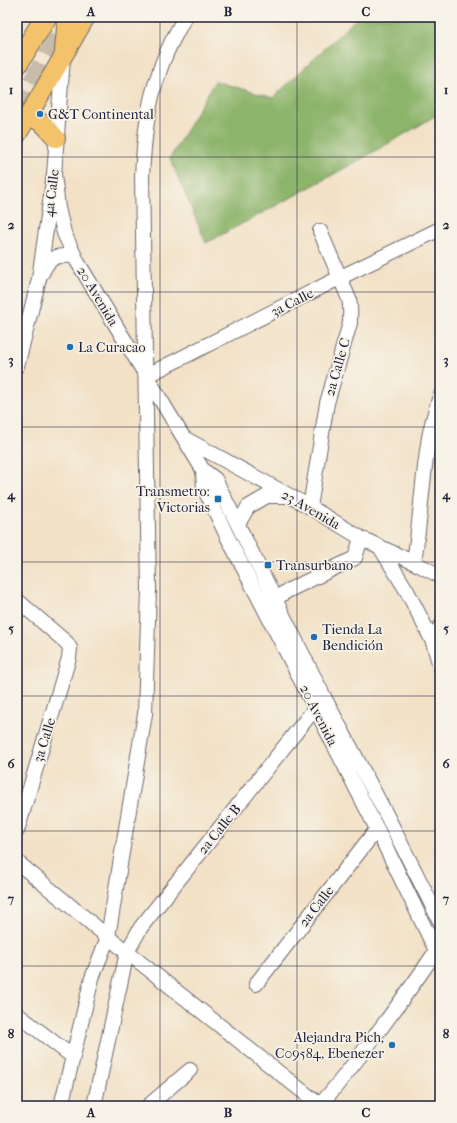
<svg xmlns="http://www.w3.org/2000/svg" width="457" height="1123" viewBox="0 0 457 1123" font-family="'IM FELL French Canon',serif">
	<style>
		.forest { fill: #8cb46b; stroke: #576b53 }
		.lines { fill: none; stroke-linecap: round; stroke-linejoin: round }
		.highway-tunnel { stroke: #c8bbaa; stroke-width: 21; stroke-dasharray: 21 10; stroke-linecap: butt }
		.minor-casing { stroke: #6b656c; stroke-width: 16 }
		.major-casing { stroke: #6b656c; stroke-width: 20 }
		.highway-casing { stroke: #6b656c; stroke-width: 23 }
		.minor { stroke: #fff; stroke-width: 14 }
		.major { stroke: #f2c36a; stroke-width: 18 }
		.highway { stroke: #f2c36a; stroke-width: 21 }
		.grid { fill: none; stroke: #22223b; stroke-width: 1; stroke-opacity: 0.55 }
		.poi-dot { fill: #1f6fb2; stroke: #f7f3e8; stroke-width: 1.5 }
		.labels { text-anchor: middle; stroke-width: 3.5; stroke-linejoin: round; paint-order: stroke }
		.poi-label { font-size: 14px; fill: #22223b; stroke: #f7f3e8; text-anchor: start }
		.street-label { font-size: 14px; fill: #22223b; stroke: #f7f3e8 }
		.neatline { fill: none; stroke: #22223b; stroke-width: 1.5 }
		.grid-label { font-size: 13px; text-anchor: middle; font-weight: bold; fill: #22223b }
	</style>
	<rect width="100%" height="100%" fill="#f7f3e8"/>
	<filter id="ink" filterUnits="userSpaceOnUse"><feTurbulence type="fractalNoise" baseFrequency=".025" numOctaves="2"/><feDisplacementMap in="SourceGraphic" scale="8" xChannelSelector="R" yChannelSelector="G"/><feConvolveMatrix kernelMatrix="1 2 1 2 8 2 1 2 1" color-interpolation-filters="sRGB"/></filter>
	<filter id="wash" filterUnits="userSpaceOnUse"><feTurbulence type="fractalNoise" baseFrequency=".012" numOctaves="4" result="noise"/><feDisplacementMap in="SourceGraphic" scale="16" xChannelSelector="R" yChannelSelector="G"/><feGaussianBlur stdDeviation="0.9" result="paint"/><feColorMatrix in="noise" values="0 0 0 0 0 0 0 0 0 0 0 0 0 0 0 0 0 1.4 0 .05"/><feComposite in="paint" operator="in"/></filter>
	<g filter="url(#wash)">
		<rect width="100%" height="100%" fill="#f2e1c6"/>
		<path class="forest" d="M358,17h82v96c-76,46 -155,88 -234,130l-36,-85 45,-77 58,17z"/>
	</g>
	<g filter="url(#ink)">
		<g class="lines">
			<path class="highway-tunnel" d="M17,110l53,-91"/>
			<g class="minor-casing">
				<path id="minor" d="M54,174l4,34 6,25 13,28 126,209 12,9 109,218 63,119 53,105
					M42,273c8,-17 14,-18 33,-17
					M17,366l22,-87 15,-105 9,-116
					M146,376l193,-98 101,-49
					M184,438l126,69 51,31 58,27 21,11
					M203,470l1,18 23,48 150,293 63,130
					M310,507l17,-104 23,-80c0,-8 1,-16 -1,-24l-29,-68
					M238,524l10,-17 19,-11h19
					M380,547l27,44 26,51 7,24
					M414,562c6,-39 8,-79 14,-118 2,-17 7,-32 12,-48
					M275,599l12,-8 68,-33 6,-20
					M17,600l50,43 3,5 -1,10 -52,173
					M433,642l7,-15
					M17,862l91,75 213,169
					M256,984l121,-155
					M17,1014l56,43
					M61,1106l31,-128 16,-41 37,-223 4,-125 -7,-413c2,-35 5,-71 17,-103 6,-20 16,-38 26,-56
					M94,1106l33,-154 14,-25 179,-225
					M148,1106l42,-36
					M319,1106c20,-22 38,-46 56,-70 21,-28 42,-56 61,-85"/>
			</g>
			<g class="major-casing">
				<path id="major" d="M64,50l3,-33
					M28,117c13,2 20,12 28,21
					M17,135l69,-118"/>
			</g>
			<g class="highway-casing">
				<path id="highway" d="M17,64l29,-47"/>
			</g>
			<use href="#minor" class="minor"/>
			<use href="#major" class="major"/>
			<use href="#highway" class="highway"/>
		</g>
	</g>
	<path class="grid" d="M160,17v1089M297,17v1089M17,157h423M17,292h423M17,427h423M17,562h423M17,696h423M17,831h423M17,966h423"/>
	<g class="poi-dot">
		<circle cx="40" cy="114" r="4"/>
		<circle cx="70" cy="347" r="4"/>
		<rect x="214" y="495" width="8" height="8" rx="2"/>
		<rect x="264" y="561" width="8" height="8" rx="2"/>
		<circle cx="314" cy="637" r="4"/>
		<circle cx="392" cy="1045" r="4"/>
	</g>
	<g class="labels">
		<g class="poi-label">
			<text x="48" y="119">G&amp;T Continental</text>
			<text x="78" y="352">La Curacao</text>
			<text x="210" y="496" text-anchor="end">Transmetro:<tspan x="210" dy="16">Victorias</tspan></text>
			<text x="276" y="570">Transurbano</text>
			<text x="322" y="634">Tienda La<tspan x="322" dy="16">Bendición</tspan></text>
			<text x="384" y="1042" text-anchor="end">Alejandra Pich,<tspan x="384" dy="16">C09584, Ebenezer</tspan></text>
		</g>
		<g class="street-label">
			<text transform="translate(51 193) rotate(-83)" y="5">4a Calle</text>
			<text transform="translate(98 296) rotate(59)" y="5">20 Avenida</text>
			<text transform="translate(292 302) rotate(-27)" y="5">3a Calle</text>
			<text transform="translate(337 367) rotate(-74)" y="5">2a Calle C</text>
			<text transform="translate(311 509) rotate(30)" y="5">23 Avenida</text>
			<text transform="translate(319 715) rotate(63)" y="5">20 Avenida</text>
			<text transform="translate(44 740) rotate(-73)" y="5">3a Calle</text>
			<text transform="translate(219 829) rotate(-51)" y="5">2a Calle B</text>
			<text transform="translate(316 906) rotate(-52)" y="5">2a Calle</text>
		</g>
	</g>
	<rect width="457" height="1123" fill="none" stroke="#f7f3e8" stroke-width="44"/>
	<rect x="22" y="22" width="413" height="1079" class="neatline"/>
	<g class="grid-label">
		<text x="91" y="16">A</text>
		<text x="228" y="16">B</text>
		<text x="366" y="16">C</text>
		<text x="11" y="94">1</text>
		<text x="446" y="94">1</text>
		<text x="11" y="229">2</text>
		<text x="446" y="229">2</text>
		<text x="11" y="364">3</text>
		<text x="446" y="364">3</text>
		<text x="11" y="499">4</text>
		<text x="446" y="499">4</text>
		<text x="11" y="633">5</text>
		<text x="446" y="633">5</text>
		<text x="11" y="768">6</text>
		<text x="446" y="768">6</text>
		<text x="11" y="903">7</text>
		<text x="446" y="903">7</text>
		<text x="11" y="1038">8</text>
		<text x="446" y="1038">8</text>
		<text x="91" y="1117">A</text>
		<text x="228" y="1117">B</text>
		<text x="366" y="1117">C</text>
	</g>
</svg>
